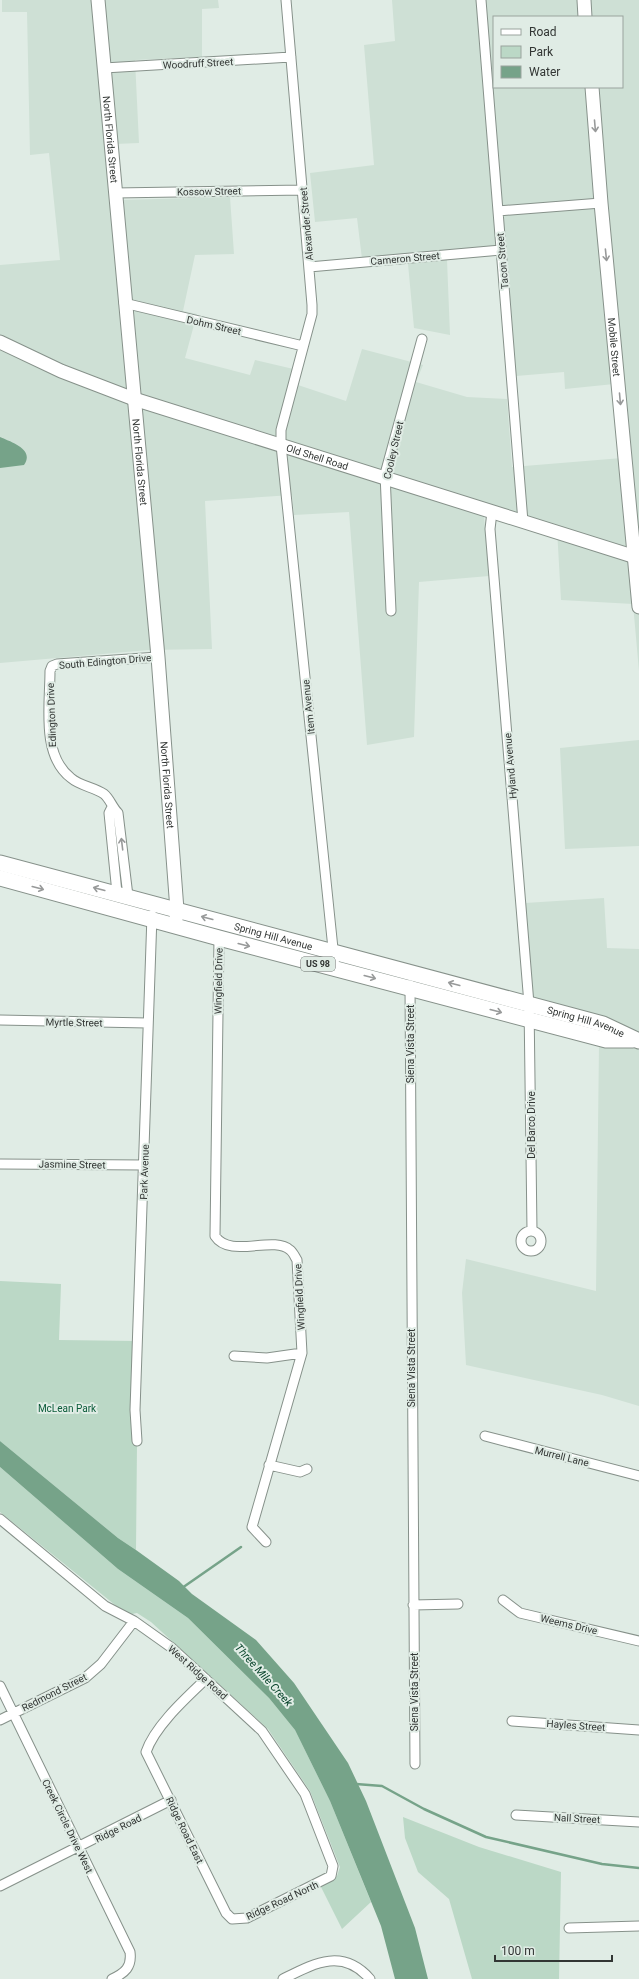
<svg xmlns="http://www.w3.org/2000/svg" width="639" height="1979" viewBox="0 0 639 1979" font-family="Roboto,sans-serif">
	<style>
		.built { fill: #cee0d5 }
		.green { fill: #bbd8c6 }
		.water { fill: #76a389 }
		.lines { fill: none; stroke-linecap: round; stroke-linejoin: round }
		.stream { stroke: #76a389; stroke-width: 2.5 }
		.street-casing { stroke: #86918a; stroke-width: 11 }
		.secondary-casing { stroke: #86918a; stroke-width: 15 }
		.primary-casing { stroke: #86918a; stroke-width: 17 }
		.street { stroke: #fff; stroke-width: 9 }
		.secondary { stroke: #fff; stroke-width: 13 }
		.primary { stroke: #fff; stroke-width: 15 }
		.oneway { stroke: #989a9a }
		.labels { text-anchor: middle; stroke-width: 4; stroke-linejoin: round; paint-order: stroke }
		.shield { fill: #e0ece5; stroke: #666d69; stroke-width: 1 }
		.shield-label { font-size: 9px; font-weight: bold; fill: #323634 }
		.street-label { font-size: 10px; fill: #323634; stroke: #e0ece5 }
		.park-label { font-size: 10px; fill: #0a5b39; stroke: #e0ece5 }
		.water-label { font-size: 11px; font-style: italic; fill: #003e25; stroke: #e0ece5 }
	</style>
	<rect width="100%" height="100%" fill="#e0ece5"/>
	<path class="built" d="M2,0h216l1,8 -17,1v48l-67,3 4,83 -24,1 5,56 110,-3 4,57 -39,1 -12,56 14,3 -12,44 65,17 5,-15 47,11 -4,14 48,16 16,-52 61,16 -7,17 51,15 40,2 5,68 110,-9 4,90 13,4v119l-6,-67 -72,-4 -4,-71 -74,-25 6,72 -70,6 -5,155 -47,8 -18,-233 -55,3 -2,-20 -87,6 7,148 -63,1 -149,13v-398l60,-5 -11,-107 -19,2 -3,-143h-25z
		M392,0h189l2,17h-89v70h128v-70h-31l-1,-17h49v551l-15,-168 -59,6 -1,-17 -48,4 -12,-121 -57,5 3,75 -36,-7 -6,-64 -45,3 -6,-49 -42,4 -5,-49 64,-8 -10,-120 31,-4z
		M639,740v106l-74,3 -5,-101z
		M604,898l3,50 32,1v457l-37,-11 -136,-30 -4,-72 4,-34 130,32 3,-246 -67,-44 -7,-98z"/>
	<path class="green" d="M0,1281l61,3 -2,56 79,1 -2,209 -18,-12 -118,-97z
		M0,1467l118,102 70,49 81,80 26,32 35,71 41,101 -29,27 -21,-42 16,-11 3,-9 -30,-76 -42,-62 -117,-107 -14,-9 -10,2 -7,-6 -120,-97z
		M403,1817l76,30 82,25 -2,107h-87l-23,-80 -31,-27 -13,-34z"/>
	<path class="water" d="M0,437c11,5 35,12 24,28l-24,3z
		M0,1441l118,97 18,12 43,31 13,13 64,46 38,43 54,80 18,38 49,127 13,51h-33l-14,-53 -51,-125 -35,-71 -26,-32 -81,-80 -70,-49 -118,-102z"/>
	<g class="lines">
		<path class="stream" d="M182,1588l59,-41
			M356,1784l26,2 42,23 62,28 116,27 37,4"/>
		<g class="street-casing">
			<path id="street" d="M286,0l26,305v9l-31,116v15l54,523
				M481,0l42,522
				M104,68l187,-11
				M115,193l188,-3
				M498,211l103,-8
				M309,267l192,-17
				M124,303l179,43
				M492,512l-2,17 39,475 3,226
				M391,611l-6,-137 37,-135
				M112,807l-3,6 8,80
				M128,896l-10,-83c-6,-6 -8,-14 -14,-19 -10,-7 -24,-8 -33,-16 -30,-23 -21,-73 -21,-107l2,-5 5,-2 101,-7
				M219,938l-4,298c15,23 58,-1 75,14 3,2 5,7 7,10l5,93 -50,174 14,15
				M410,985l5,779
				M0,1020l147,3
				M0,1164l144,1
				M521 1241a10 10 0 1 1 20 0a10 10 0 1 1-20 0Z
				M234,1356l33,2 35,-5
				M485,1436l154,40
				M137,1441l-2,-31 17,-495
				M269,1465l31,7 7,-3
				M0,1519l105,87 29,15 38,27 90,83 43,63 28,72 -2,10 -84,42 -15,1 -6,-6 -80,-161c9,-26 39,-53 60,-73
				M503,1600l17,13 119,28
				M413,1605l45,-1
				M0,1686l130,266c2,15 -5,21 -18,27
				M0,1720l85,-42 16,-14 33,-43
				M512,1721l127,9
				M516,1815l123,7
				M0,1886l171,-86
				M569,1928l70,-2
				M283,1979c30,-15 59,-32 87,0"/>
		</g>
		<g class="secondary-casing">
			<g id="secondary">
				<path id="s1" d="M98,0l60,657 19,253 -1,9"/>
				<path d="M584,0l1,17"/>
				<path id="s2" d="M592,87l9,116 38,404"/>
				<path id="s3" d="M0,342l61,29 73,28 505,159"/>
			</g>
		</g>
		<g class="primary-casing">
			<g id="primary">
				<path id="s4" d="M0,863l603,161 36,17"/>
				<path d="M0,878l219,60 387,102h27"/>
			</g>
		</g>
		<use href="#street" class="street"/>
		<use href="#secondary" class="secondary"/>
		<use href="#primary" class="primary"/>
	</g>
	<defs><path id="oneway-shaft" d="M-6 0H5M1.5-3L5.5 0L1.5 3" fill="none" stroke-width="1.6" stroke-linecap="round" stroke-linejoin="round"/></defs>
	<g class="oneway">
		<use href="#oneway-shaft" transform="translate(595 126) rotate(85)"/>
		<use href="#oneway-shaft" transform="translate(606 255) rotate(84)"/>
		<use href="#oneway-shaft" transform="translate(620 399) rotate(85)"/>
		<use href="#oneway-shaft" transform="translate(122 844) rotate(-97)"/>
		<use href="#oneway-shaft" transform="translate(38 888) rotate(15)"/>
		<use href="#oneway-shaft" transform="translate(99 889) rotate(-165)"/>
		<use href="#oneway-shaft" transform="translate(207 918) rotate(-165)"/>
		<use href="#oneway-shaft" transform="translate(244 945) rotate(14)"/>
		<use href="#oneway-shaft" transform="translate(370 977) rotate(15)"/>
		<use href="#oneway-shaft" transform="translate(454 984) rotate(-165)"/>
		<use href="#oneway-shaft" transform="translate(496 1011) rotate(15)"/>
	</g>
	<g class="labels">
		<rect class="shield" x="301" y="957" width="34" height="14" rx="3"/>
		<g class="shield-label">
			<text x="318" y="967">US 98</text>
		</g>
		<g class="street-label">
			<text transform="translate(198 63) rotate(-3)" y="4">Woodruff Street</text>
			<text dy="4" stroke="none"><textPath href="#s1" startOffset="140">North Florida Street</textPath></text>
			<text transform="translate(209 191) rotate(-1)" y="4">Kossow Street</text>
			<text transform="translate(306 224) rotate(-95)" y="4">Alexander Street</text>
			<text transform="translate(405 258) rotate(-5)" y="4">Cameron Street</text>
			<text transform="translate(502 261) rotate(-95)" y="4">Tacon Street</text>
			<text transform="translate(214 325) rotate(13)" y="4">Dohm Street</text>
			<text dy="4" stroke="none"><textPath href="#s2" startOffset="261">Mobile Street</textPath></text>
			<text transform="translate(393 450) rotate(-77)" y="4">Cooley Street</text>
			<text dy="4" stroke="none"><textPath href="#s3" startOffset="338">Old Shell Road</textPath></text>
			<text dy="4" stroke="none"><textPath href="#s1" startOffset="464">North Florida Street</textPath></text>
			<text transform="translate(105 661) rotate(-5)" y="4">South Edington Drive</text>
			<text transform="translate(308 707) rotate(-96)" y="4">Item Avenue</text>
			<text transform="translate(51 715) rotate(-92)" y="4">Edington Drive</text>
			<text transform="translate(510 766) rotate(-95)" y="4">Hyland Avenue</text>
			<text dy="4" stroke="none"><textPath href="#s1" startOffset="788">North Florida Street</textPath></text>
			<text dy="4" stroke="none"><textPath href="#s4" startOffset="283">Spring Hill Avenue</textPath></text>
			<text transform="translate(218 981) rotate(-89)" y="4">Wingfield Drive</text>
			<text transform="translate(74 1022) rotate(1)" y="4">Myrtle Street</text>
			<text dy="4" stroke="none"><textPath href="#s4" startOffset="607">Spring Hill Avenue</textPath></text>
			<text transform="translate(410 1044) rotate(-90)" y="4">Siena Vista Street</text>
			<text transform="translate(531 1125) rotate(-90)" y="4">Del Barco Drive</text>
			<text transform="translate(72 1164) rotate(1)" y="4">Jasmine Street</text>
			<text transform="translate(144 1172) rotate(-88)" y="4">Park Avenue</text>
			<text transform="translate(299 1297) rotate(-93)" y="4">Wingfield Drive</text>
			<text transform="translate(411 1368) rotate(-90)" y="4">Siena Vista Street</text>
			<text transform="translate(562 1456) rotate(14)" y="4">Murrell Lane</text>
			<text transform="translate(569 1624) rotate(13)" y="4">Weems Drive</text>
			<text transform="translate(198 1672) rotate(42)" y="4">West Ridge Road</text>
			<text transform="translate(54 1692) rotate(-27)" y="4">Redmond Street</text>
			<text transform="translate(414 1692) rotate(-90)" y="4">Siena Vista Street</text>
			<text transform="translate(576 1725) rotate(4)" y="4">Hayles Street</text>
			<text transform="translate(577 1818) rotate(3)" y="4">Nall Street</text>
			<text transform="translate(68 1826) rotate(64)" y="4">Creek Circle Drive West</text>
			<text transform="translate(118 1828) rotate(-27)" y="4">Ridge Road</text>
			<text transform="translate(185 1830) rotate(64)" y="4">Ridge Road East</text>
			<text transform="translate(282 1900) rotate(-25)" y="4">Ridge Road North</text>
		</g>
		<g class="park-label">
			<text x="67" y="1412">McLean Park</text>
		</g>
		<g class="water-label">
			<text transform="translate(264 1675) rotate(48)" y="4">Three Mile Creek</text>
		</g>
	</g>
	<rect x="493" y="16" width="130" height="72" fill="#e0ece5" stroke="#9aa39e"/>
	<rect x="501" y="29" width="20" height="6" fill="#ffffff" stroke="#9aa39e"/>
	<text x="529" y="36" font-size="12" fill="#323634">Road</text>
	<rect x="501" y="46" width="20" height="12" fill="#bbd8c6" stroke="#9aa39e"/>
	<text x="529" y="56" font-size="12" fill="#323634">Park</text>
	<rect x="501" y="66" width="20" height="12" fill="#76a389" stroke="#9aa39e"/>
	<text x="529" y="76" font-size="12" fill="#323634">Water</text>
	<path d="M495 1955v6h117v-6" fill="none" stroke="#323634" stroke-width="2"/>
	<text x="501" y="1955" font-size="12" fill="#323634" stroke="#e0ece5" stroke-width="3" paint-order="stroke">100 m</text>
</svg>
